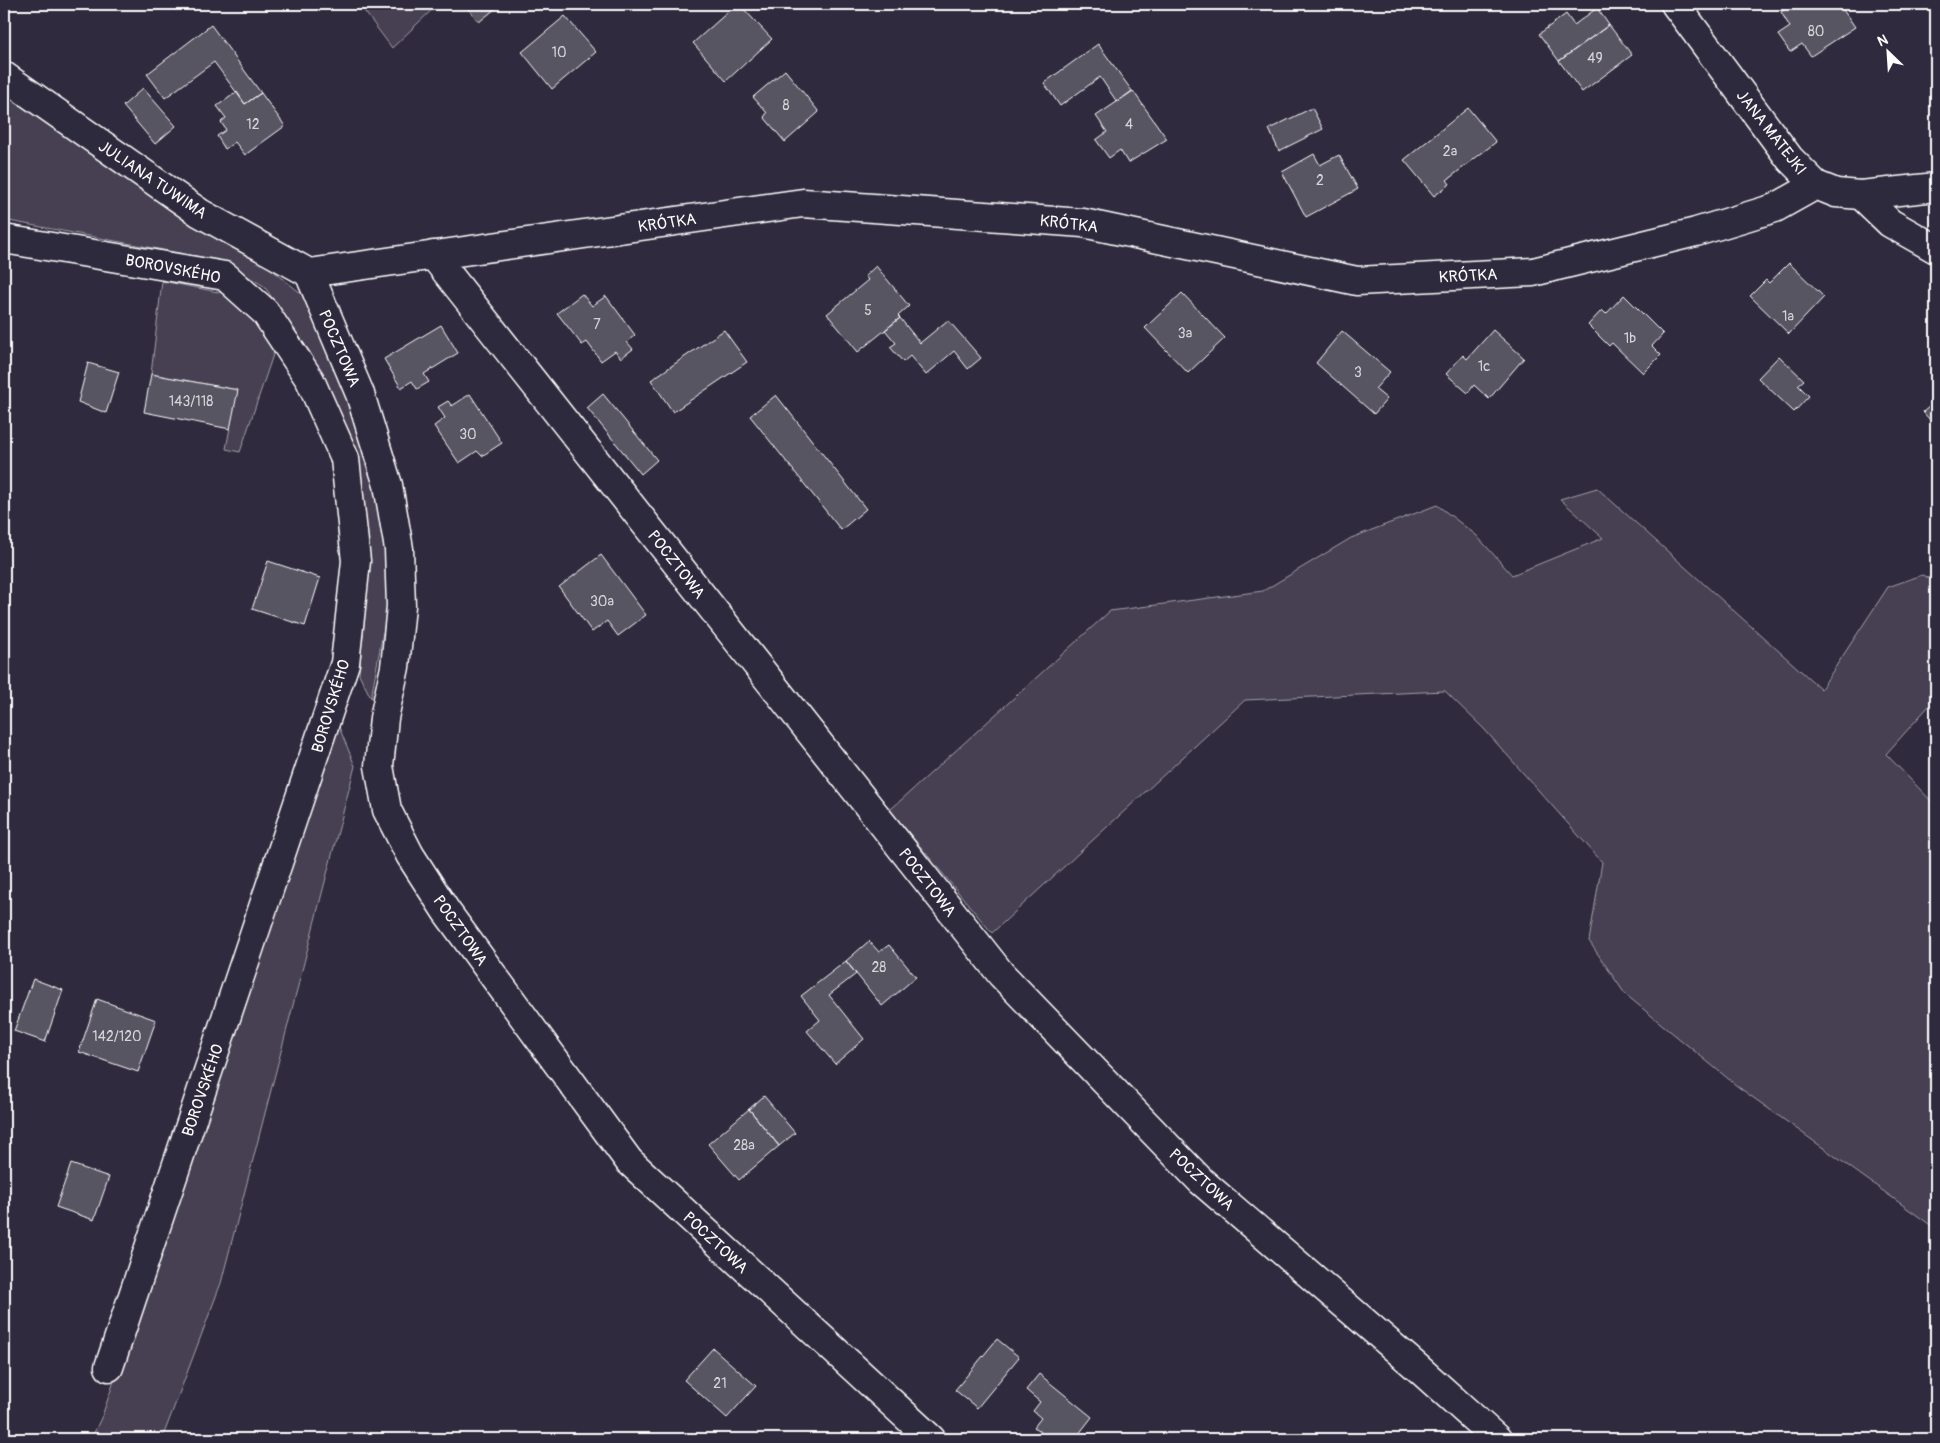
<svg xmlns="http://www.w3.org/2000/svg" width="1940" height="1443" viewBox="0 0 1940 1443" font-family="Pangolin,sans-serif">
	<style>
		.green { fill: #464152; stroke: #a2a0a8 }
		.building { fill: #595564; stroke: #fff }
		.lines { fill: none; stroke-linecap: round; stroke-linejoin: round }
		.minor-casing { stroke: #fff; stroke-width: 31 }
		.tertiary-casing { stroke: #fff; stroke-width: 31 }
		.minor { stroke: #2f2a3d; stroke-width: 28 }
		.tertiary { stroke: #2f2a3d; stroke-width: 28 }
		.labels { text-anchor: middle; stroke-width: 4; stroke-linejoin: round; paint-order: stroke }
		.number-label { font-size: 14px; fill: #d6d4d8 }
		.street-label { font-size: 16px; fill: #fff; stroke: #2f2a3d }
	</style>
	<rect width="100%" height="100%" fill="#2f2a3d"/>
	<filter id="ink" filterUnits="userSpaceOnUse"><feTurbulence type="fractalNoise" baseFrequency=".02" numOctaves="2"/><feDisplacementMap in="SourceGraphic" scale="10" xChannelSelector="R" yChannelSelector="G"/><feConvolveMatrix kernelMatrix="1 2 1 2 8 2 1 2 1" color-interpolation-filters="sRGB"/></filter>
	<g filter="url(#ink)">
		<path class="green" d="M359,4h79l-46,44z
			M4,90l256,170 43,35 44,91 32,97 9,63 1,53 -18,99 -12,-24 8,-84 -6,-107 -13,-43 -38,-88 -46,-66 -42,-25 -218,-41z
			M162,281l81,16 33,49 -36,106 -14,-3 11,-59 -86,-16z
			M1597,488l224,201 67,-102 34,-12 14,6v117l-50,56 50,52v423l-199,-143 -112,-92 -36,-53 13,-79 -118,-133 -39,-38 -200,9 -253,233 -102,-123 220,-199 153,-20 88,-53 86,-33 39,30 36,40 91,-37 -43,-39z
			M339,727l16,39 -134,517 -59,156h-71l11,-23z"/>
		<path class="building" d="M464,4h37l-22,18z
			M737,4h2l33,35 -46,42 -33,-38z
			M1793,4h46l16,23 -44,29 -9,-12 -12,8 -12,-17 12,-8 -9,-15z
			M1597,8l12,17 -50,36 -20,-27 27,-20 8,11z
			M565,16l31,36 -44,37 -30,-37z
			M211,25l50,68 -16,11 -31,-42 -49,36 -18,-24z
			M1609,25l23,30 -50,37 -23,-31z
			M1098,44l34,47 -15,11 -17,-25 -40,29 -16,-23z
			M785,70l34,42 -34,30 -21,-25 3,-4 -14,-16z
			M143,88l33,38 -21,18 -32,-38z
			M1133,91l34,48 -39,24 -8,-13 -11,8 -13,-18 11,-8 -11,-16z
			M237,92l8,12 16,-11 24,33 -40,29 -10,-13 -10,7 -8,-13 9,-6 -5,-8 5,-4 -9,-12z
			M1312,108l11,21 -44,22 -10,-22z
			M1468,108l28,34 -49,38 3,4 -16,12 -30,-36z
			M1314,154l6,11 19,-10 19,34 -52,28 -24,-45z
			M1789,263l35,34 -35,37 -39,-38 16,-16 3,3z
			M876,266l33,40 -11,10 2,2 -42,34 -31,-38 41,-34 -3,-4z
			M1182,293l43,45 -37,35 -43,-45z
			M582,294l10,12 14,-10 29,39 -8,7 6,7 -12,9 -6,-7 -14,10 -14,-19 -5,3 -25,-32z
			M1624,295l39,39 -11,12 9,9 -18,18 -31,-30 -3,3 -21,-21 14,-15 4,4z
			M900,318l20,25 28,-23 33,38 -13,11 -14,-18 -28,24 -16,-19 -7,6 -13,-15 6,-4 -11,-13z
			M441,325l17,28 -34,21 5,8 -12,7 -5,-8 -11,7 -17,-29z
			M724,330l23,32 -74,50 -22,-32z
			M1493,330l31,28 -35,41 -15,-14 -6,8 -22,-19 17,-19 4,4z
			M1342,331l48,41 -15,17 12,10 -13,15 -58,-51z
			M1779,356l25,24 -6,5 11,11 -15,16 -36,-34z
			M88,363l31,9 -13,41 -28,-11z
			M151,374l87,16 -8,39 -86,-17z
			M470,394l32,49 -20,13 -5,-5 -18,12 -25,-37 11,-8 -7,-11 10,-6 4,5z
			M603,394l54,66 -16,14 -54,-66z
			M776,395l90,114 -25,21 -91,-114z
			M1936,401v26l-13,-15z
			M601,555l45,60 -28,21 -11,-15 -15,11 -33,-45z
			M268,561l52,17 -15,48 -53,-17z
			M869,941l10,11 10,-7 27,32 -34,29 -36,-45z
			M846,961l10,13 -27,21 35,44 -29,25 -28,-33 13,-11 -19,-24z
			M33,979l30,11 -18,52 -31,-11z
			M97,999l59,21 -18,52 -59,-20z
			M764,1096l31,37 -16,13 -30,-37z
			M749,1109l30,37 -40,34 -31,-36z
			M71,1164l38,13 -15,43 -38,-13z
			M997,1339l22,18 -42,51 -22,-18z
			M713,1348l43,38 -29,32 -43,-38z
			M1039,1374l53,43 -17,22h-26l-15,-12 7,-9 -8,-7 7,-9 -14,-12z"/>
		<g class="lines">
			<g class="minor-casing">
				<path id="minor" d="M4,76l196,137 109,60
					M1861,195l29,28 46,26
					M4,239l221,37 40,36 45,68 35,79 11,102 -11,102 -236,704
					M433,255l568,719 200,207 217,187 79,71
					M309,273l494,-70 280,20 274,58 176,-9 163,-40 79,-24 41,-23
					M309,273l51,121 28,91 11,64 2,57 -6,61 -11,51 -5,48 8,44 23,45 36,56 183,250 302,278"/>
			</g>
			<g class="tertiary-casing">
				<path id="tertiary" d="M1675,4l115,155 26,26 20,8 25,2 75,-8"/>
			</g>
			<use href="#minor" class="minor"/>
			<use href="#tertiary" class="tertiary"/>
		</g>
	</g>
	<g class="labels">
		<g class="number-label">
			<text x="1816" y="36">80</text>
			<text x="559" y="57">10</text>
			<text x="1595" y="63">49</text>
			<text x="786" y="110">8</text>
			<text x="253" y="129">12</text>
			<text x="1129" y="129">4</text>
			<text x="1450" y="156">2a</text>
			<text x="1320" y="185">2</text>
			<text x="868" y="315">5</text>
			<text x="1788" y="321">1a</text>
			<text x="597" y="329">7</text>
			<text x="1185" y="338">3a</text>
			<text x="1630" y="343">1b</text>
			<text x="1484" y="371">1c</text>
			<text x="1358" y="377">3</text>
			<text x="191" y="406">143/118</text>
			<text x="468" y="439">30</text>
			<text x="602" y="606">30a</text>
			<text x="879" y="972">28</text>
			<text x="117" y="1041">142/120</text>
			<text x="744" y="1150">28a</text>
			<text x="720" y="1388">21</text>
		</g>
		<g class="street-label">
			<text transform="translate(1772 132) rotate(52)" y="6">JANA MATEJKI</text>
			<text transform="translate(153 179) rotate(34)" y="6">JULIANA TUWIMA</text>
			<text transform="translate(667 222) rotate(-8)" y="6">KRÓTKA</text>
			<text transform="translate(1069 223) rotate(7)" y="6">KRÓTKA</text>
			<text transform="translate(173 268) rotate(11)" y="6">BOROVSKÉHO</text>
			<text transform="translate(1468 275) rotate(-3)" y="6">KRÓTKA</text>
			<text transform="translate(340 348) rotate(67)" y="6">POCZTOWA</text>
			<text transform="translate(677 564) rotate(52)" y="6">POCZTOWA</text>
			<text transform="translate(330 706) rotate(-73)" y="6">BOROVSKÉHO</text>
			<text transform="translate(928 882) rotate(52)" y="6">POCZTOWA</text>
			<text transform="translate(461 930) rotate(55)" y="6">POCZTOWA</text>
			<text transform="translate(202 1090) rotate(-71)" y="6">BOROVSKÉHO</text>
			<text transform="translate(1202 1179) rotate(43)" y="6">POCZTOWA</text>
			<text transform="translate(716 1242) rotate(43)" y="6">POCZTOWA</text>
		</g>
	</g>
	<rect width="1940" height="1443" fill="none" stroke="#2f2a3d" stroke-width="20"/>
	<rect x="10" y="10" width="1920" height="1423" fill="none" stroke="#fff" stroke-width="2" filter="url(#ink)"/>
	<g transform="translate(1888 52) rotate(335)" stroke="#2f2a3d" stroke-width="4" paint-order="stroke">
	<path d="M0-4L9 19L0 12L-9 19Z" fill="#ffffff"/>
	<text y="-8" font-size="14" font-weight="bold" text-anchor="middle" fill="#ffffff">N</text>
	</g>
</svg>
